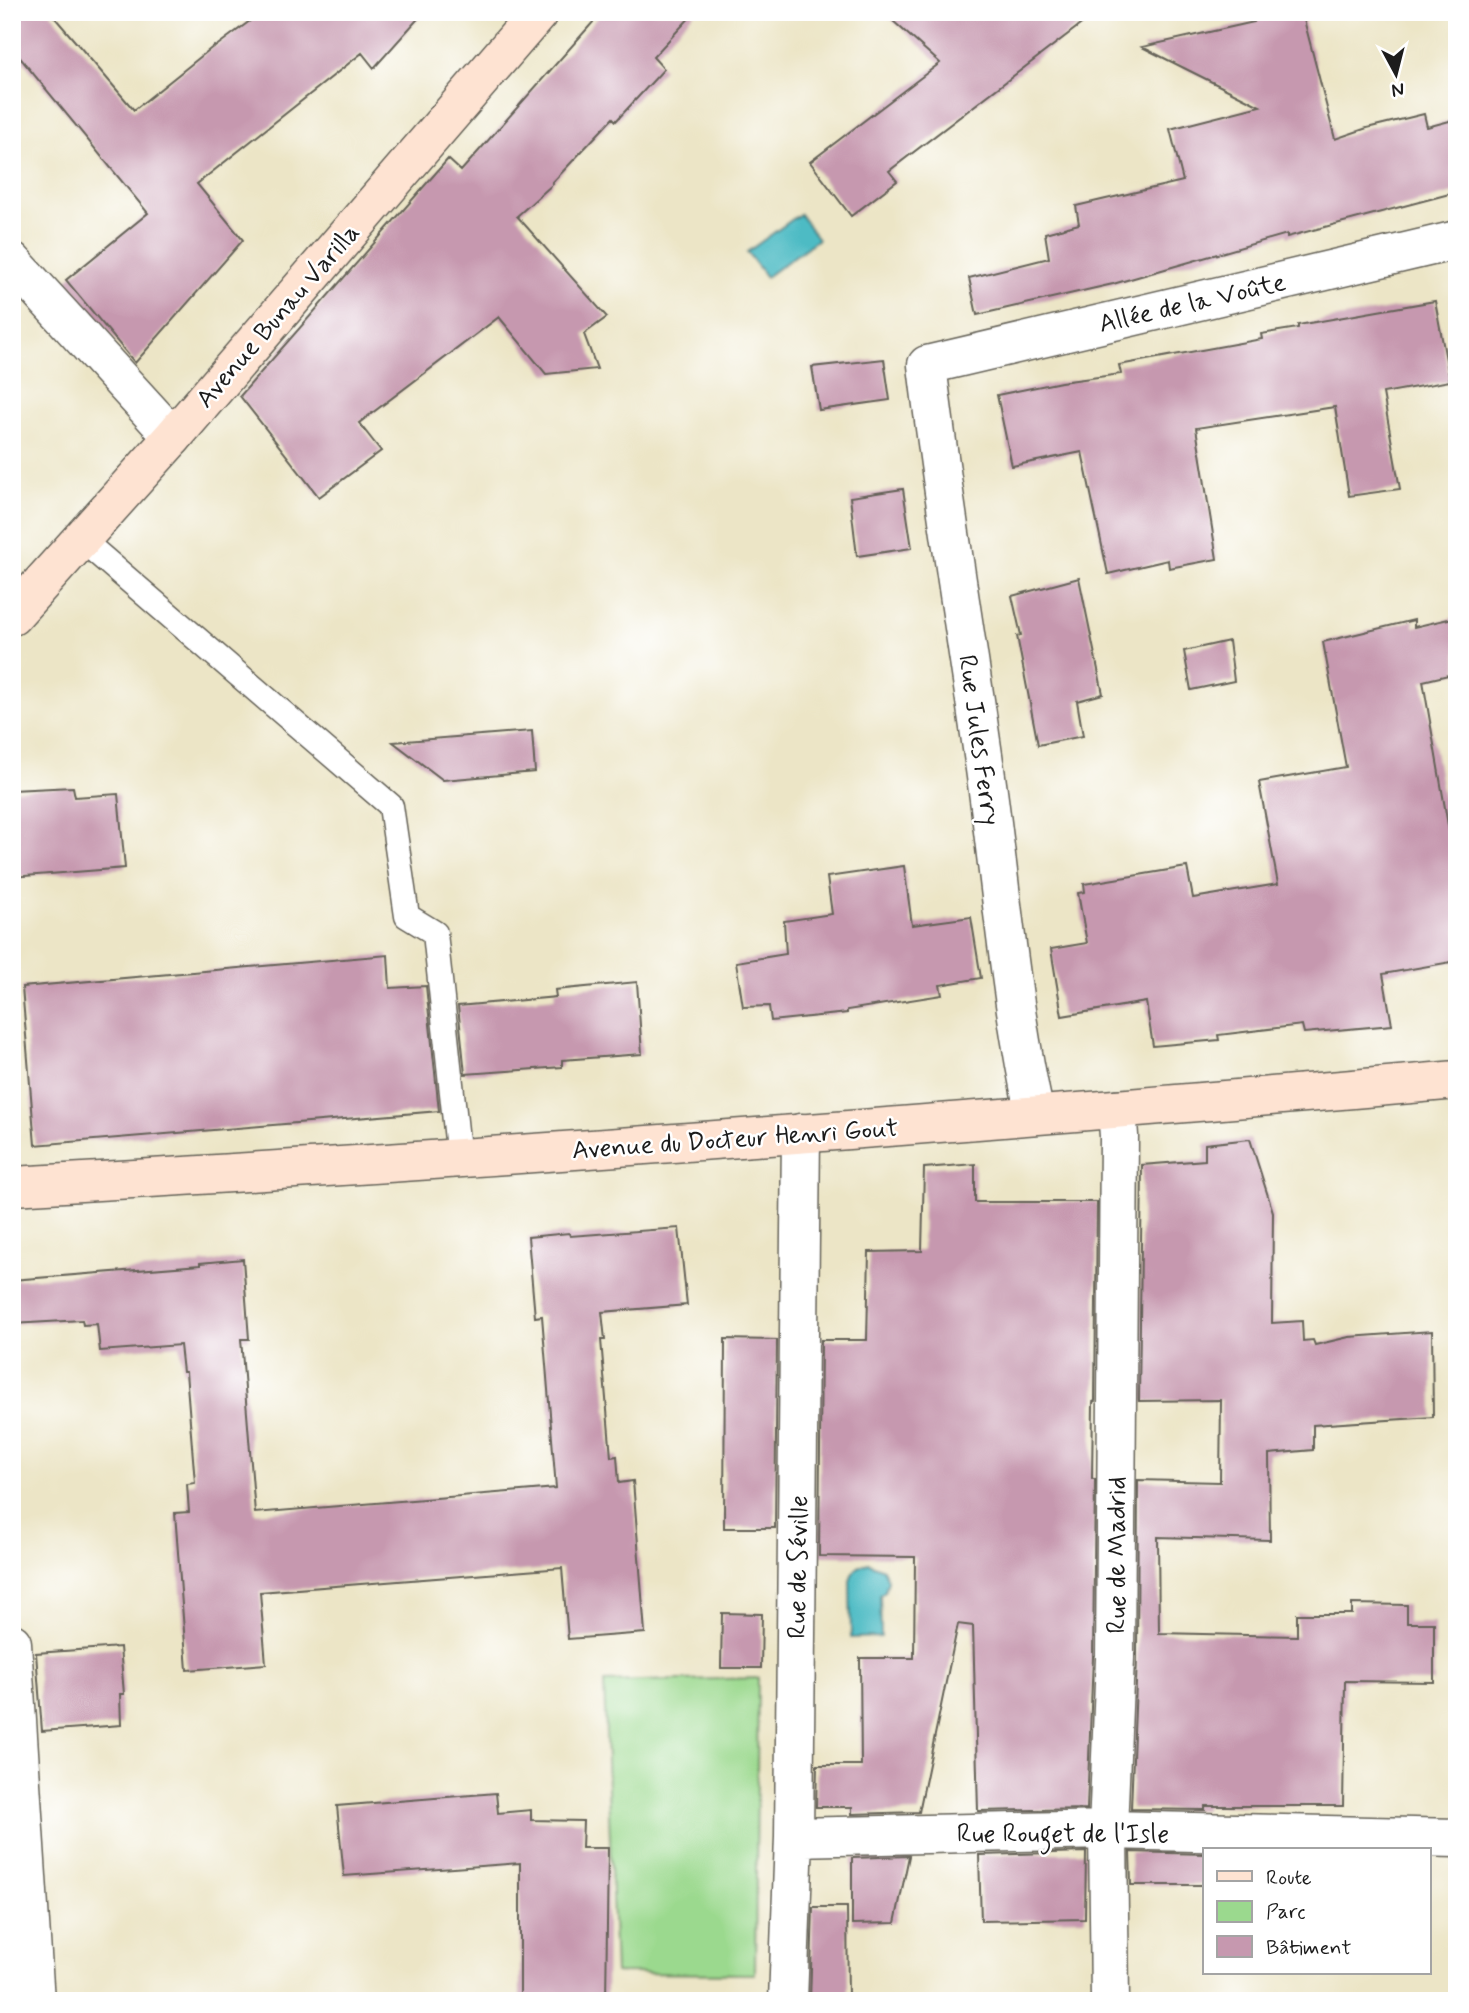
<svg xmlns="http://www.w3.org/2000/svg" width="1469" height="2013" viewBox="0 0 1469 2013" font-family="Mynerve,sans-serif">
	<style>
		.green { fill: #9bd98e; stroke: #5c7a55; stroke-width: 2 }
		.water { fill: #4dbbc4; stroke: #346c70; stroke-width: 2 }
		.building { fill: #c698af }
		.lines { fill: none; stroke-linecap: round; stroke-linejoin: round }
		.service-casing { stroke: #656258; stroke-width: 27 }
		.minor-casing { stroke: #656258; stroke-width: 41 }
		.secondary-casing { stroke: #656258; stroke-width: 41 }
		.service { stroke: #fff; stroke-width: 24 }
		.minor { stroke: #fff; stroke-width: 38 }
		.secondary { stroke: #fee3d2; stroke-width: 38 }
		.labels { text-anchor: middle; stroke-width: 5; stroke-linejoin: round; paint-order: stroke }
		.street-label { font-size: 26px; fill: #1c1c1c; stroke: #fff }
	</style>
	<rect width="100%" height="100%" fill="#fff"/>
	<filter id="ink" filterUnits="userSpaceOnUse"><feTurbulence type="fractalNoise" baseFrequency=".0143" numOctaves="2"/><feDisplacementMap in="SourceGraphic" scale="14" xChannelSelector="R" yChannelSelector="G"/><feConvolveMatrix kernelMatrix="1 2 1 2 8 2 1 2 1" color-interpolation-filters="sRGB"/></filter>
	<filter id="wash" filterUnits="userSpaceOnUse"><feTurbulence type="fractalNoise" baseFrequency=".00686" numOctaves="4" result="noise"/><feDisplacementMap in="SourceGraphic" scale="28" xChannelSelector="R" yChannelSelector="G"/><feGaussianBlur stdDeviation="1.57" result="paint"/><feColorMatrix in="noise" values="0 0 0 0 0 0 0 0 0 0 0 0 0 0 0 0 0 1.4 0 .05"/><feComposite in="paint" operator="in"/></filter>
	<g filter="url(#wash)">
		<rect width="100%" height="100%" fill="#ece5c6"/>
		<path class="green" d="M758,1678l-3,296 -140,-1 -11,-291z"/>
		<path class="water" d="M800,214l18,25 -52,38 -19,-25z
			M869,1563l14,6 5,11 -3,11 -5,4 1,42 -30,1 -1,-57c2,-11 9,-16 19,-18z"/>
		<g id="blocks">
			<path class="building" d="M12,12h38l84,98 80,-64 1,1 47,-35h162l-50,56 -12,-15 -165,131 46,56 -108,123 -69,-83 82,-67 -136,-165z
				M602,12h93l-42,45 11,12 -48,52 -3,-3 -61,65 1,1 -36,32 90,101 -23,17 13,35 -51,5 -47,-57 -140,106 22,28 -62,46 -79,-101 208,-237 13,12z
				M883,12h214l-208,159 8,10 -46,35 -41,-54 130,-99z
				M1251,12h51l33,127 32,-11 57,-14 3,13 30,-8v73l-170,45v-3l-174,50 -136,31 -8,-37 80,-20 -4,-25 34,-9 -3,-18 107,-25 -13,-52 90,-23 -118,-59 112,-25z
				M1435,301l15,80 -67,12 17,96 -51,7 -14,-89 -139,21 21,131 -48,9 -1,-8 -60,14 -26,-122 -70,14 -15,-71 64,-13 60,-8 -2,-9 143,-26 -1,-5 37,-6v-3z
				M884,359l6,41 -71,10 -7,-43z
				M903,489l9,59 -55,8 -7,-59z
				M1079,578l24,116 -26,7 6,35 -45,9 -21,-109 4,-1 -9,-39z
				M1457,617v56l-34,8 34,196v84l-74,13 9,51 -88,8 -2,-8 -84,10 1,5 -66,6 -7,-44 -84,14 -11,-67 36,-6 -9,-50 7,-1 -1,-8 103,-17 6,31 85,-14 -19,-102 87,-15 -23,-125 91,-22v7z
				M1229,641l5,40 -43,9 -7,-39z
				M532,731l3,41 -92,8 -50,-38z
				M73,787l2,10 43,-3 7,74 -113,9v-87z
				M904,866l8,59 59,-8 10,61 -41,7 2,10 -95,15v3l-76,8 -2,-15 -26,1 -7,-45 50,-8 -2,-33 48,-7 -5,-37z
				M388,955l2,33 36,-2 13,125 -404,34 -13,-158z
				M637,982l5,72 -80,6v7l-97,7 -7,-68 98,-9 -1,-7z
				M1250,1139l23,73 -1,111 30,-2 1,20 10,-1 2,5 34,-8 83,-6 1,86 -120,8v25l-44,4 1,86 -112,-3 1,96 138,3v-22h55v-10l55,1v18h27v59l-89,-1 -2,125h-138v4l-74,-1 6,-151 1,-178 82,2 1,-82 -82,1 3,-236 63,-5v-16z
				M975,1164v38h122l-2,199 -2,1 -1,77h3l-2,178 -6,152 -109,2 -5,-185 -15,-2 -39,188 -67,2v-7h-36l1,-42h44l-1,-107h54l1,-101 -96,-1 2,-216h46l2,-88 53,-1 2,-83z
				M679,1228l8,77 -85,7 3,28h-4l10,117 6,-1 2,27 14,-2 12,152 -77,6 -6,-71 -302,24 6,72 -79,6 -12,-157 14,-1 -2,-28 8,-1 -9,-111h-3l-3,-27 -80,6 -3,-27 -14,1 -1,-5 -70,4v-44l188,-15v-2l43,-4 6,80h-8l14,174 301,-25 -14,-172 -7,1 -7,-80 41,-4 1,3z
				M725,1339l52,1 -2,188h-51z
				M722,1613l40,1 -1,54h-40z
				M120,1647l4,47h-4l1,31 -79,6 -6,-78z
				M496,1793l2,20 33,-3v10l52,1 -1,27h26l-2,153h-86v-138l-176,13 -7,-70z
				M1086,1852l-1,67 -104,2 -2,-66z
				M1130,1852l75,2v31h-74z
				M909,1856l-14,67 -43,1v-66z
				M813,1907h34l1,94h-38z"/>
		</g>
	</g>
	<g filter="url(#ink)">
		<use href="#blocks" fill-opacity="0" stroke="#656258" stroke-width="2"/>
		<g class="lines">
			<g class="service-casing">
				<path id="service" d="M81,539l310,267 16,110 28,17 24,226"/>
			</g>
			<g class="minor-casing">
				<path id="minor" d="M12,261l161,176
					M1035,1115c-25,-114 -34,-231 -50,-346 -19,-135 -42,-269 -58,-404l530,-125
					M12,1643l23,358
					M794,1837l314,-7 349,8
					M788,2001l6,-164 7,-704
					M1110,2001l-2,-171 7,-172 4,-522 -2,-27"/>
			</g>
			<g class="secondary-casing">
				<path id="secondary" d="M12,616l161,-179 366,-425
					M12,1186c482,-27 964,-64 1445,-106"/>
			</g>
			<use href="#service" class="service"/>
			<use href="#minor" class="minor"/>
			<use href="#secondary" class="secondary"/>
		</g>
	</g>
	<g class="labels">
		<g class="street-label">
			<text transform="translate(1192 302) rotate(-13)" y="9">Allée de la Voûte</text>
			<text transform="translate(277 315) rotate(-49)" y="9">Avenue Bunau Varilla</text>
			<text transform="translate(980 740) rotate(82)" y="9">Rue Jules Ferry</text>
			<text transform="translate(735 1138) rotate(-4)" y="9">Avenue du Docteur Henri Gout</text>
			<text transform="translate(1116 1555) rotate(-90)" y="9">Rue de Madrid</text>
			<text transform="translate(797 1567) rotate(-89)" y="9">Rue de Séville</text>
			<text x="1063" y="1842">Rue Rouget de l'Isle</text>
		</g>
	</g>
	<rect width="1469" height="2013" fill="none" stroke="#fff" stroke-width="42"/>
	<rect x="1203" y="1848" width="228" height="126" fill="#ffffff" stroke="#a4a4a4" stroke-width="2"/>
	<rect x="1217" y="1871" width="35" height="10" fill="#fee3d2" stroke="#a4a4a4" stroke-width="2"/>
	<text x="1266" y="1884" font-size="21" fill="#1c1c1c">Route</text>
	<rect x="1217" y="1901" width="35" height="21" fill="#9bd98e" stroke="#a4a4a4" stroke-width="2"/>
	<text x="1266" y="1918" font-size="21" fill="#1c1c1c">Parc</text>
	<rect x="1217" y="1936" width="35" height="21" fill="#c698af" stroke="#a4a4a4" stroke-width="2"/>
	<text x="1266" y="1954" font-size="21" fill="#1c1c1c">Bâtiment</text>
	<g transform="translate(1396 74) rotate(173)" stroke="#ffffff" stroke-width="5" paint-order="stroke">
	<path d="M0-5L12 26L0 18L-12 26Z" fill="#1c1c1c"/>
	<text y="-10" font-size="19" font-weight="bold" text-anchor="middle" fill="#1c1c1c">N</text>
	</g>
</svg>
